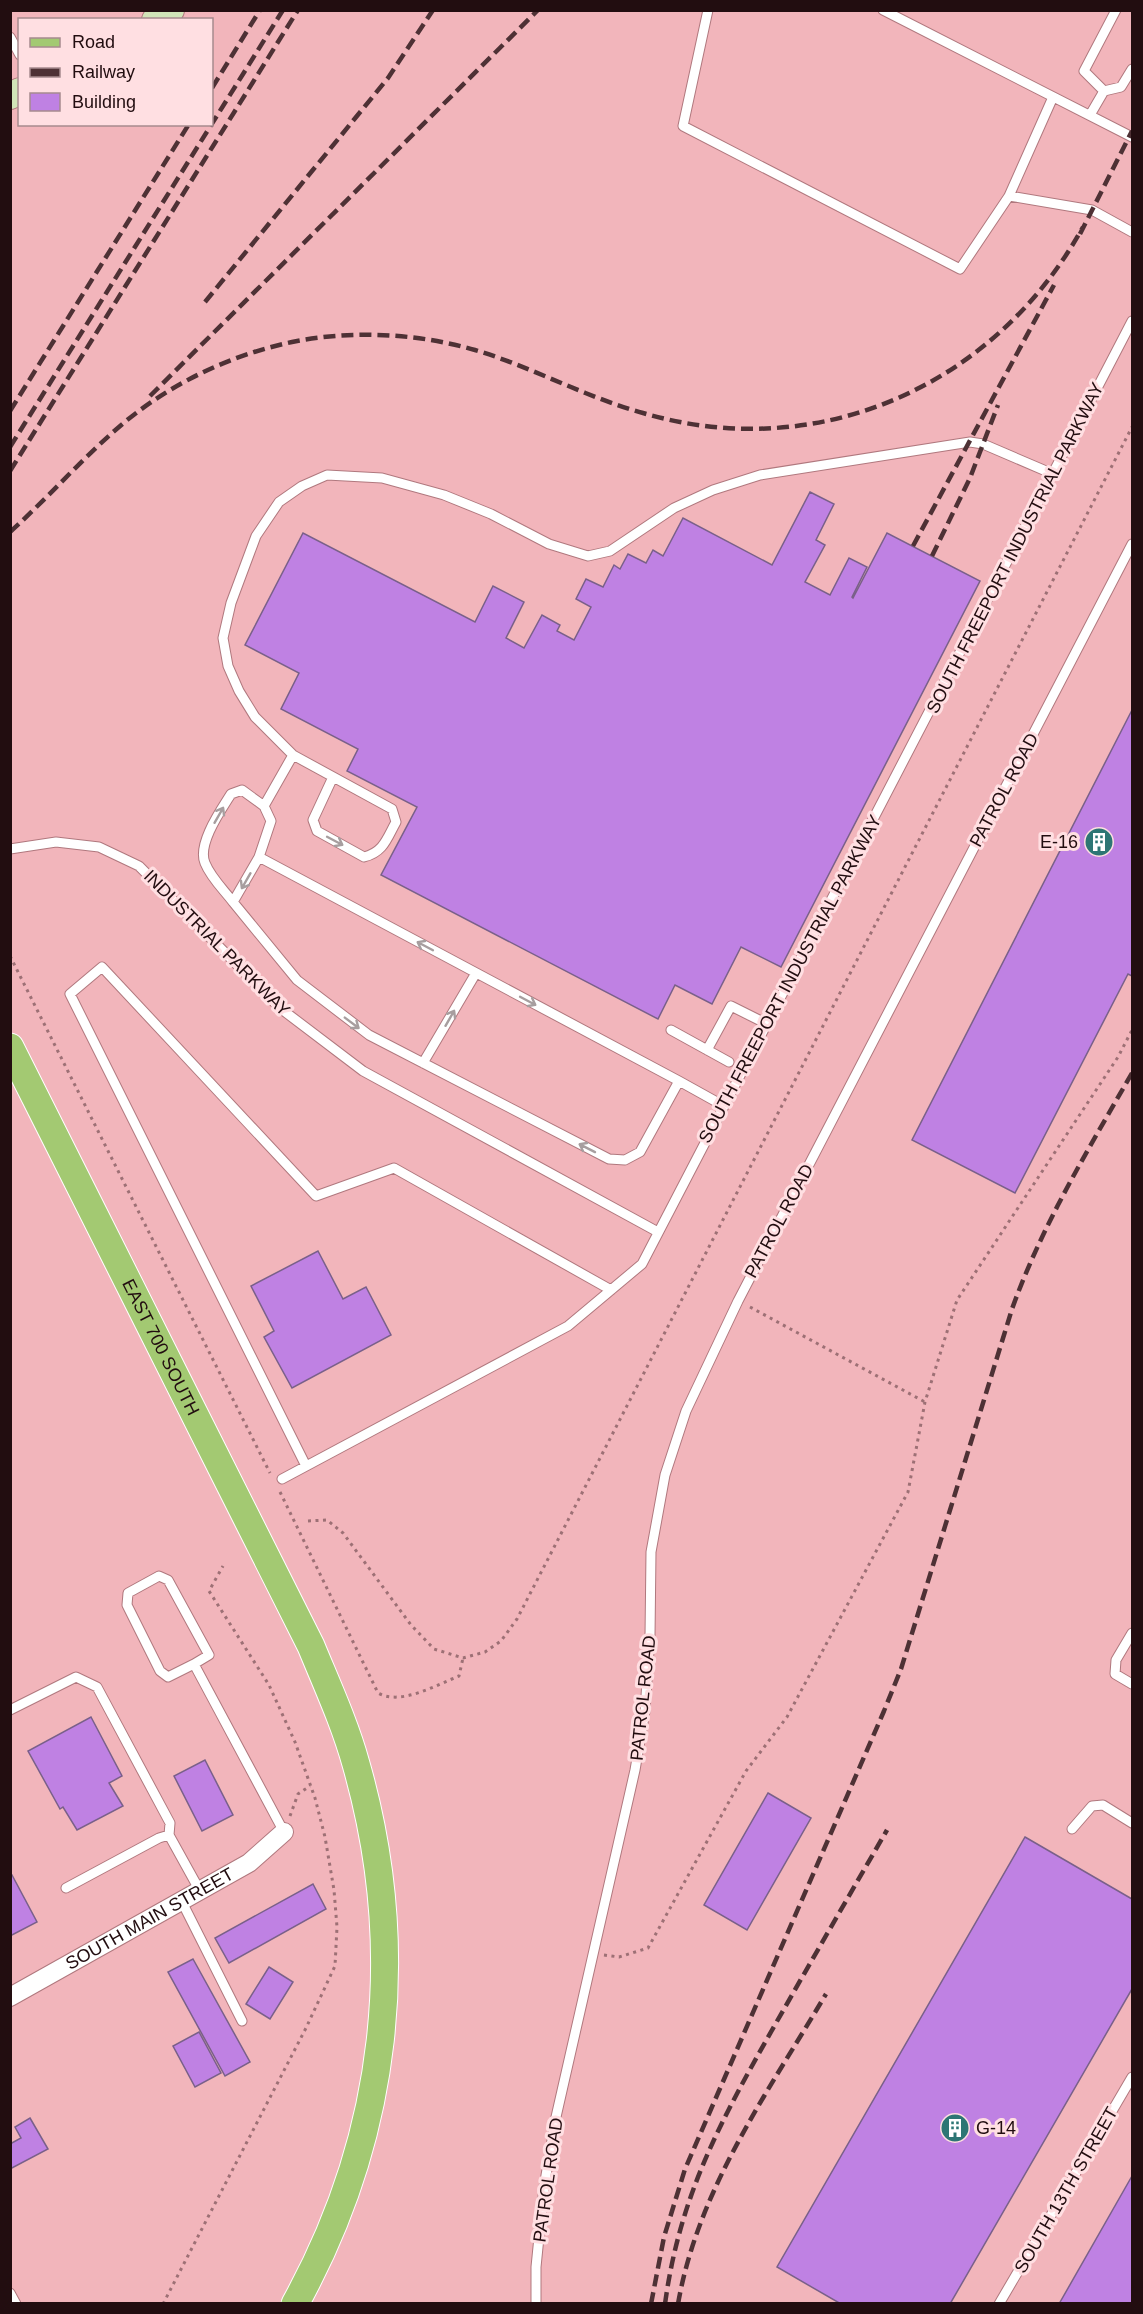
<svg xmlns="http://www.w3.org/2000/svg" width="1143" height="2314" viewBox="0 0 1143 2314" font-family="Helvetica,sans-serif">
	<style>
		.building { fill: #bf81e3; stroke: #796089; stroke-width: 1.5 }
		.lines { fill: none; stroke-linecap: round; stroke-linejoin: round }
		.lane-casing { stroke: #b0787e; stroke-width: 11 }
		.street-casing { stroke: #b0787e; stroke-width: 20 }
		.secondary-casing { stroke: #b0787e; stroke-width: 28 }
		.primary-casing { stroke: #fff; stroke-width: 29 }
		.path { stroke: #9d7075; stroke-width: 3; stroke-dasharray: 3 4.5; stroke-linecap: butt }
		.lane { stroke: #fff; stroke-width: 9 }
		.street { stroke: #fff; stroke-width: 18 }
		.secondary { stroke: #d1e4b8; stroke-width: 26 }
		.primary { stroke: #a3c972; stroke-width: 27 }
		.rail { stroke: #4e3135; stroke-width: 4.5; stroke-dasharray: 12 6; stroke-linecap: butt }
		.oneway { stroke: #a79e9f }
		.labels { text-anchor: middle; stroke-width: 6; stroke-linejoin: round; paint-order: stroke }
		.street-label { font-size: 18px; fill: #220d10; stroke: #ffdfe2 }
		.poi-label { font-size: 18px; fill: #220d10; stroke: #ffdfe2; text-anchor: end }
	</style>
	<rect width="100%" height="100%" fill="#f2b5bb"/>
	<path class="building" d="M810,492l24,12 -18,36 9,5 -20,37 25,13 19,-37 18,9 -15,30 1,1 34,-65 93,48 -199,386 -40,-20 -29,57 -37,-19 -17,34 -277,-144 36,-68 -70,-36 11,-22 -77,-40 18,-36 -54,-28 58,-112 172,89 18,-36 31,16 -18,36 18,10 18,-33 18,10 -3,6 17,9 17,-33 -15,-8 10,-20 17,8 11,-22 6,4 8,-15 18,9 7,-13 10,6 20,-38 89,47z
		M1132,710v266l-4,-2 -113,219 -103,-53z
		M318,1251l25,48 23,-12 25,48 -99,53 -28,-51 10,-6 -23,-45z
		M91,1717l31,59 -13,7 14,23 -46,24 -14,-23 -3,2 -32,-58z
		M205,1760l28,55 -31,16 -28,-55z
		M768,1793l43,25 -64,112 -43,-25z
		M1025,1837l107,62v90l-182,315h-109l-64,-37z
		M12,1875l25,47 -27,14v-60z
		M313,1884l13,25 -97,54 -14,-25z
		M193,1959l57,103 -25,14 -57,-104z
		M269,1967l24,15 -23,37 -24,-15z
		M199,2032l22,41 -26,14 -22,-41z
		M30,2118l18,31 -38,20v-25l11,-6 -6,-11z
		M1132,2176v128h-73z"/>
	<g class="lines">
		<g class="lane-casing">
			<path id="lane" d="M708,10l-25,116 277,143 49,-73 83,14 40,22
				M883,10l249,127
				M10,37l10,18
				M1104,91l17,-4 11,-18
				M1090,115l14,-24 -20,-20 32,-61
				M1009,196l44,-99
				M293,755l-38,-38 -16,-26 -11,-25 -5,-28 8,-35 25,-67 23,-34 23,-16 25,-11 55,3 62,17 47,19 58,30 39,12 22,-5 64,-43 39,-18 47,-15 210,-33 13,2 70,30
				M264,806l29,-51 99,54 4,13c-9,16 -12,30 -32,35l-47,-26 -4,-11 20,-43
				M10,849l46,-7 43,5 40,19 141,142 83,63 295,161
				M233,902c-9,-12 -22,-24 -28,-39 -8,-19 16,-53 26,-69l11,-4 22,16 7,15 -12,36
				M671,1030l58,32
				M707,1050l24,-44 36,18
				M423,1063l53,-90
				M679,1081l-39,71 -15,8 -16,-1 -240,-124 -72,-55 -64,-78 26,-45 420,224 45,25
				M306,1466l-236,-472 32,-27 214,229 78,-28 217,122
				M282,1479l286,-153 74,-62 490,-943
				M1132,1633l-16,27 -1,14 17,10
				M194,1664l15,-9 -41,-75 -9,-4 -31,17 -1,12 33,66 8,6 26,-13 90,168
				M10,1710l66,-33 21,10 73,136 -1,12
				M1072,1829l20,-23 11,-1 29,18
				M66,1888l93,-50 10,-3 31,56
				M182,1902l60,119
				M10,2293l6,11
				M536,2304v-37l8,-80 12,-70 79,-347 10,-59 5,-75 1,-84 14,-77 21,-64 52,-110 394,-757
				M999,2304l133,-227"/>
		</g>
		<g class="street-casing">
			<g id="street">
				<path id="s1" d="M10,1997l239,-134 35,-31"/>
			</g>
		</g>
		<g class="secondary-casing">
			<path id="secondary" d="M155,20l16,-10
				M10,96l10,-5"/>
		</g>
		<g class="primary-casing">
			<g id="primary">
				<path id="s2" d="M10,1047l301,599c16,39 34,78 45,118 53,185 32,372 -61,540"/>
			</g>
		</g>
		<path class="path" d="M10,956l260,517
			M750,1307l175,95
			M280,1492l98,201c23,13 58,-8 81,-17l4,-18
			M308,1521l19,-1 16,13 68,92 23,24 29,9 22,-6 16,-11 16,-22 615,-1192
			M290,1816l8,-22 12,-8
			M604,1955l15,2 29,-9 98,-177 41,-54 121,-225 17,-90 32,-102 161,-243 14,-27
			M163,2304l143,-276 29,-62 2,-39 -3,-37 -9,-53 -10,-39 -20,-56 -26,-57 -60,-94 14,-25"/>
		<use href="#lane" class="lane"/>
		<use href="#street" class="street"/>
		<use href="#secondary" class="secondary"/>
		<use href="#primary" class="primary"/>
		<path class="rail" d="M212,88l48,-78
			M1080,234l52,-103
			M205,302l183,-224 45,-68
			M150,396l388,-386
			M10,411l179,-287
			M10,447l273,-437
			M10,471l288,-461
			M10,532c40,-36 75,-77 116,-111 48,-39 105,-66 166,-79 60,-12 124,-9 183,8 57,17 110,47 168,63 176,52 353,-28 440,-186
			M913,546l141,-261
			M932,556l38,-78 28,-73
			M651,2304l13,-67 21,-68 199,-458 17,-42 111,-360c30,-84 76,-159 120,-236
			M665,2304c15,-111 58,-187 111,-281 37,-65 74,-129 111,-193
			M678,2304c20,-115 90,-212 148,-310"/>
	</g>
	<defs><path id="oneway-shaft" d="M-6 0H5M1.5-3L5.5 0L1.5 3" fill="none" stroke-width="1.6" stroke-linecap="round" stroke-linejoin="round" transform="scale(1.5)"/></defs>
	<g class="oneway">
		<use href="#oneway-shaft" transform="translate(219 815) rotate(-60)"/>
		<use href="#oneway-shaft" transform="translate(335 841) rotate(28)"/>
		<use href="#oneway-shaft" transform="translate(246 881) rotate(120)"/>
		<use href="#oneway-shaft" transform="translate(425 946) rotate(-152)"/>
		<use href="#oneway-shaft" transform="translate(528 1001) rotate(28)"/>
		<use href="#oneway-shaft" transform="translate(450 1018) rotate(-60)"/>
		<use href="#oneway-shaft" transform="translate(352 1023) rotate(37)"/>
		<use href="#oneway-shaft" transform="translate(587 1148) rotate(-153)"/>
	</g>
	<defs>
		<g id="building-disc" transform="scale(1.5)"><circle r="9.5" fill="#2d7674" stroke="#ffdfe2"/><path d="M-4-6H4V6H1V3H-1V6H-4ZM-2.5-4.3h1.7v1.8h-1.7ZM.8-4.3h1.7v1.8H.8ZM-2.5-1h1.7V.8h-1.7ZM.8-1h1.7V.8H.8Z" fill="#fff"/></g>
	</defs>
	<g fill-rule="evenodd">
		<use href="#building-disc" x="1099" y="842"/>
		<use href="#building-disc" x="955" y="2128"/>
	</g>
	<g class="labels">
		<g class="street-label">
			<text transform="translate(1015 548) rotate(-63)" y="6">SOUTH FREEPORT INDUSTRIAL PARKWAY</text>
			<text transform="translate(1004 790) rotate(-62)" y="6">PATROL ROAD</text>
			<text transform="translate(217 943) rotate(45)" y="6">INDUSTRIAL PARKWAY</text>
			<text transform="translate(790 979) rotate(-62)" y="6">SOUTH FREEPORT INDUSTRIAL PARKWAY</text>
			<text transform="translate(779 1221) rotate(-62)" y="6">PATROL ROAD</text>
			<text dy="6" stroke="none"><textPath href="#s2" startOffset="336">EAST 700 SOUTH</textPath></text>
			<text transform="translate(643 1698) rotate(-84)" y="6">PATROL ROAD</text>
			<text dy="6" stroke="none"><textPath href="#s1" startOffset="160">SOUTH MAIN STREET</textPath></text>
			<text transform="translate(548 2180) rotate(-82)" y="6">PATROL ROAD</text>
			<text transform="translate(1066 2190) rotate(-60)" y="6">SOUTH 13TH STREET</text>
		</g>
		<g class="poi-label">
			<text x="1078" y="848">E-16</text>
			<text x="976" y="2134" text-anchor="start">G-14</text>
		</g>
	</g>
	<rect width="1143" height="2314" fill="none" stroke="#220d10" stroke-width="24"/>
	<rect x="18" y="18" width="195" height="108" fill="#ffdfe2" stroke="#a78b8e" stroke-width="1.5"/>
	<rect x="30" y="38" width="30" height="9" fill="#a3c972" stroke="#a78b8e" stroke-width="1.5"/>
	<text x="72" y="48" font-size="18" fill="#220d10">Road</text>
	<rect x="30" y="68" width="30" height="9" fill="#4e3135" stroke="#a78b8e" stroke-width="1.5"/>
	<text x="72" y="78" font-size="18" fill="#220d10">Railway</text>
	<rect x="30" y="93" width="30" height="18" fill="#bf81e3" stroke="#a78b8e" stroke-width="1.5"/>
	<text x="72" y="108" font-size="18" fill="#220d10">Building</text>
</svg>
